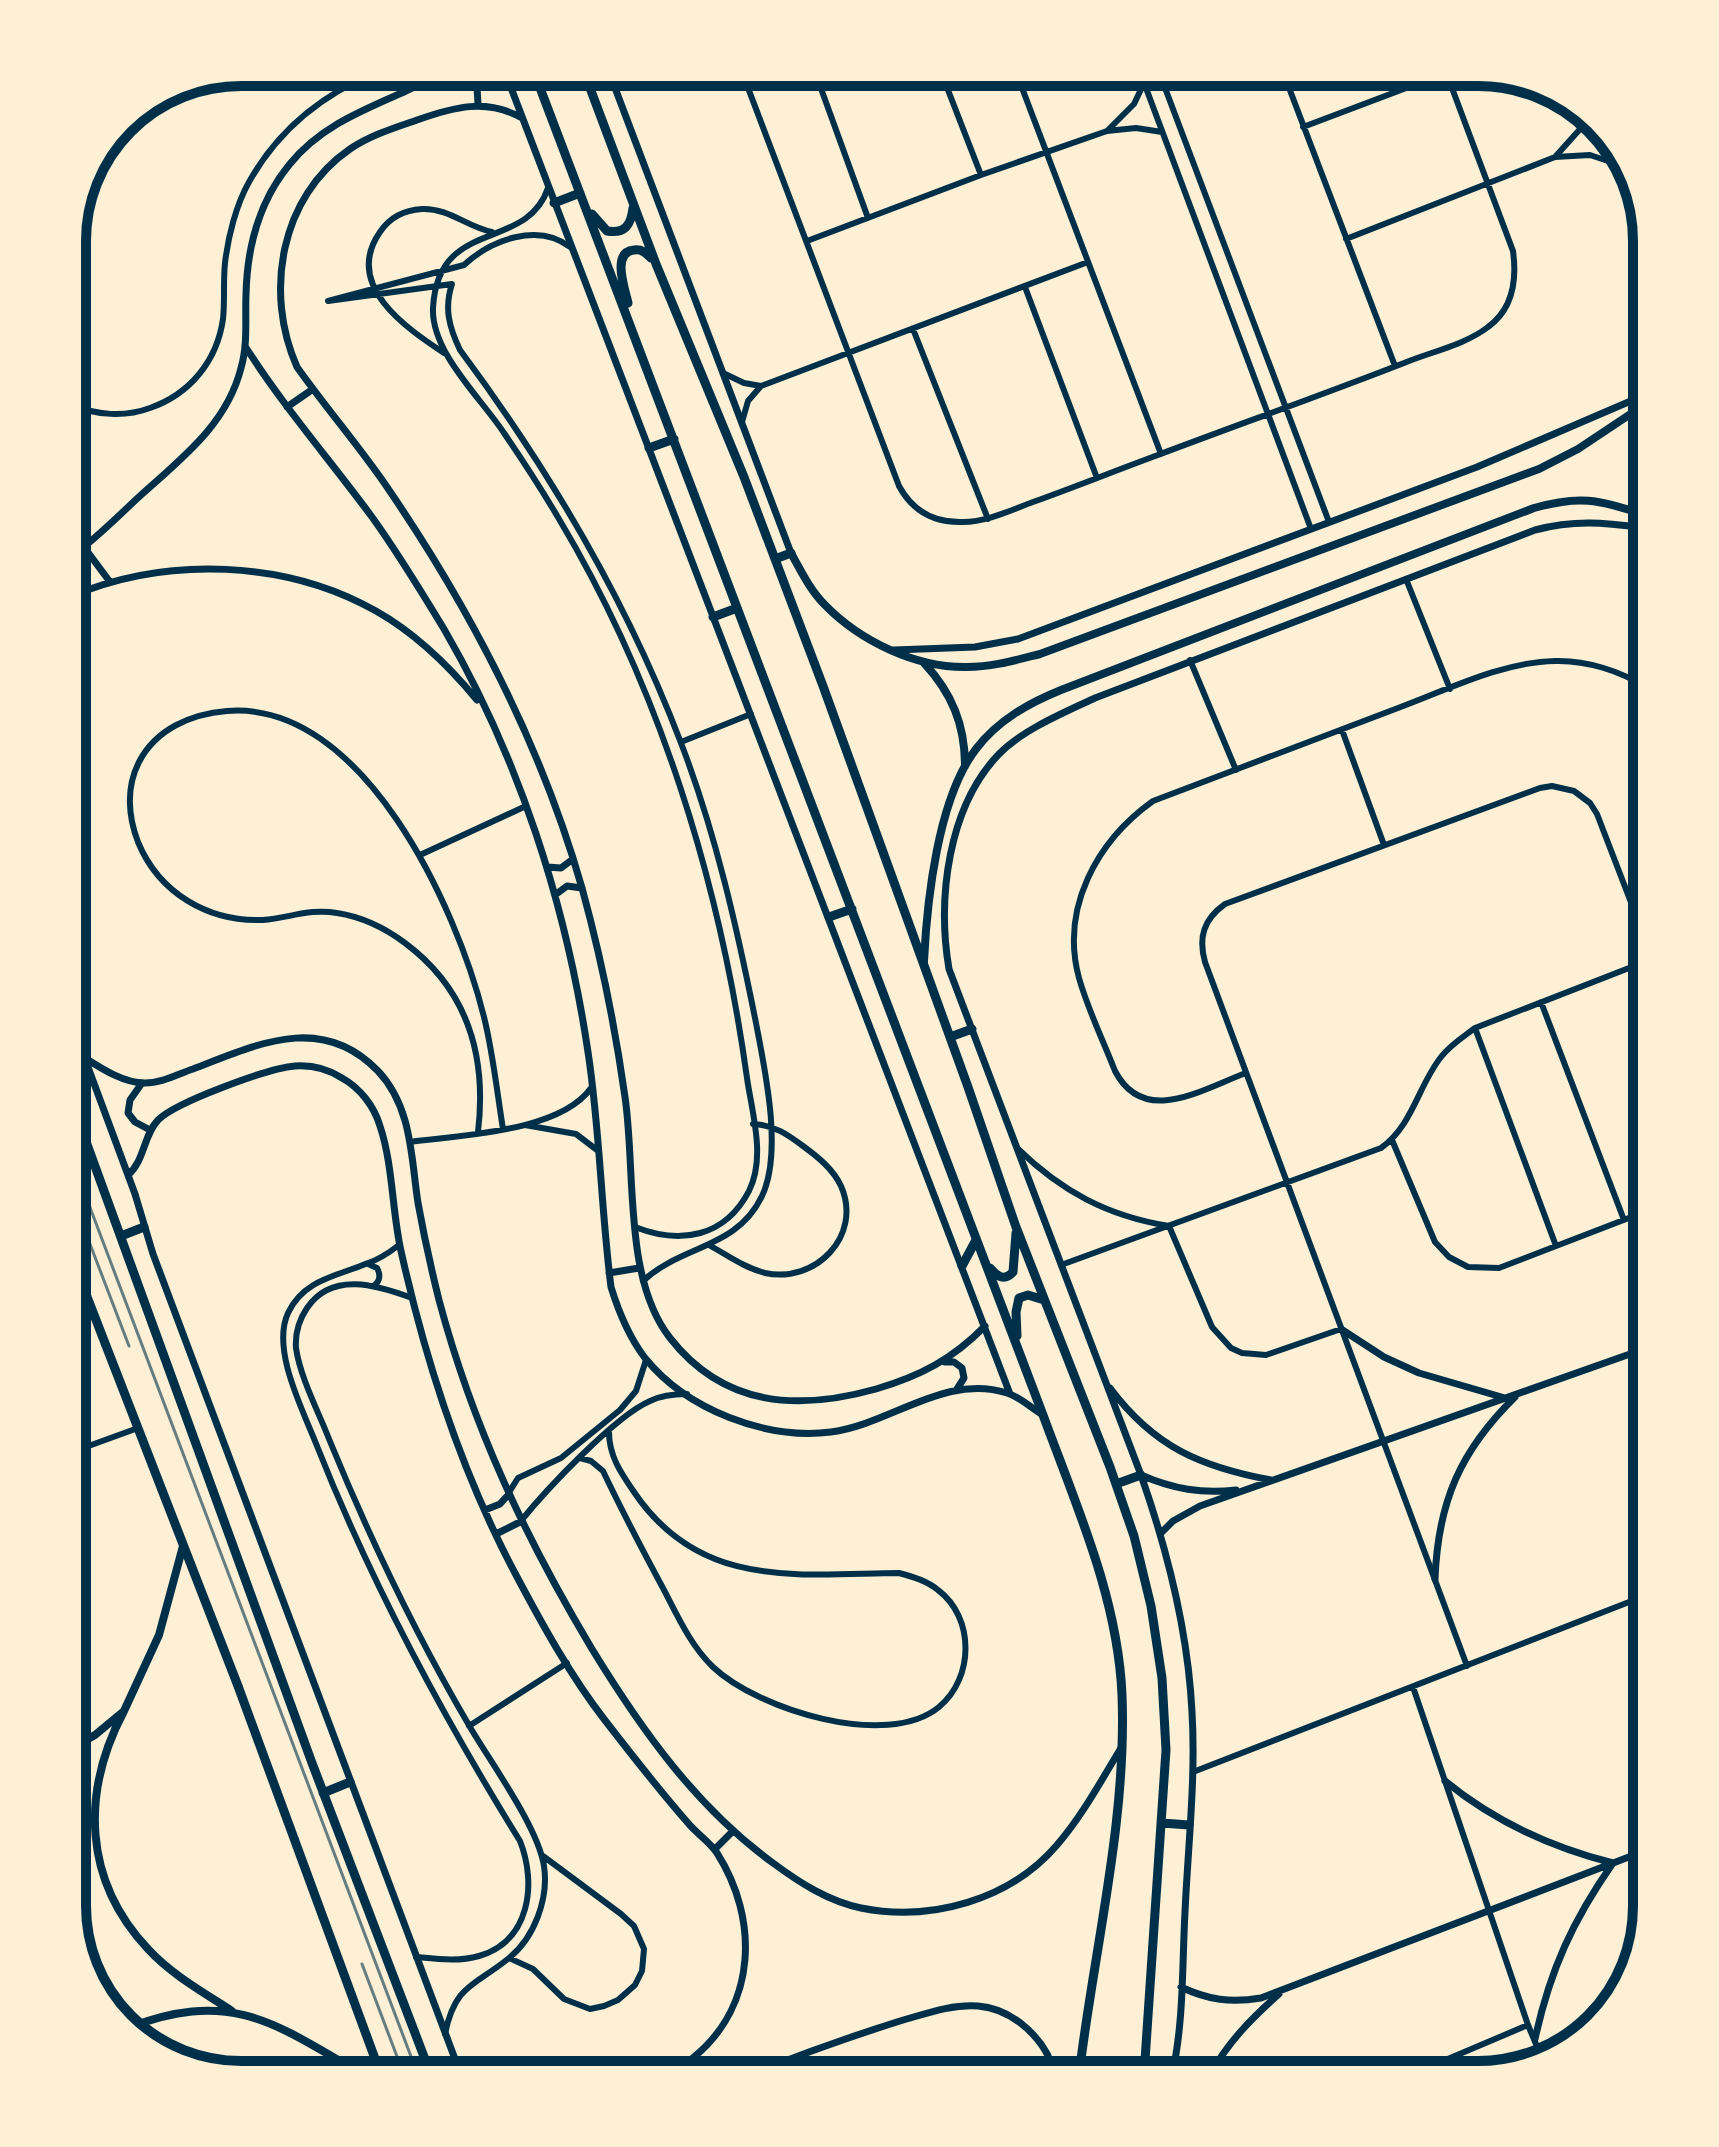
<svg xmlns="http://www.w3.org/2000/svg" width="1719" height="2147" viewBox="0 0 1719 2147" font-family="'Source Sans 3',sans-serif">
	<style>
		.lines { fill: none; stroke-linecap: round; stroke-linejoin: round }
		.minor { stroke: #003049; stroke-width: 6 }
		.tertiary { stroke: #003049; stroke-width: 7 }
		.secondary { stroke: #003049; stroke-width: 8 }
		.primary { stroke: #003049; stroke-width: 9 }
		.rail { stroke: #657d81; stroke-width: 3 }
		.rim { fill: none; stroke: #003049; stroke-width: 10 }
	</style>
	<rect width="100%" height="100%" fill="#fdf0d5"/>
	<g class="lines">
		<path class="minor" d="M742,72l157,414c14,26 35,37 64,36 24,0 48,-12 70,-20 42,-15 84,-32 125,-47 82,-31 164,-60 246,-92 26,-11 61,-18 84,-36 25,-18 29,-47 25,-76l-67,-179
			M815,72l53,146
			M941,72l40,103
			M1016,72l145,382
			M1140,72l171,457
			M1159,72l170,450
			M1283,72l112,294
			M1303,127l143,-54
			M1107,131l27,-27 10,-21
			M1555,157l26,-29 5,-11
			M548,188c-22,65 -110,28 -115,120 -2,44 48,90 71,125 19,28 38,57 55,86 101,169 161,364 188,559 5,35 19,79 2,113 -24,46 -68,54 -114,36
			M1346,239l209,-82 35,-2 27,9
			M807,241l174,-66 126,-44 29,-3 26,4
			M570,247c-32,-25 -79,-7 -106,18l-136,36 124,-17c-8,24 -3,43 8,66 90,121 167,251 221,393 35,91 56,185 75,280 9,47 27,129 6,173 -25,53 -81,49 -119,85
			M1025,287l72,191
			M913,329l75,190
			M444,353c-38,-25 -101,-68 -64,-121 10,-15 25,-22 42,-23 27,-1 45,18 70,23
			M723,373l21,10 17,3
			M72,404c23,12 54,13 78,4 40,-14 67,-47 73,-89 2,-18 0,-37 2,-56 3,-26 11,-58 24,-81 29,-52 74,-88 128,-110
			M742,422l6,-21 13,-15 327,-124
			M1406,579l44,110
			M1190,660l46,110
			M1342,730l42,115
			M681,742l70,-28
			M420,855l106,-49
			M1541,1002l83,218
			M1475,1028l81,218
			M1246,1073c-44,16 -102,54 -131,-2 -12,-31 -27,-61 -36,-93 -19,-70 18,-137 74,-177 81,-31 163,-62 245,-93 49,-18 103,-46 157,-47 31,-1 66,10 92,27
			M525,1125l51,9 21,16
			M478,1132c9,-76 -10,-142 -73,-189 -20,-15 -42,-26 -68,-30 -27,-5 -48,5 -74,7 -55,2 -104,-27 -125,-78 -10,-26 -12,-55 1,-80 17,-33 52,-48 88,-51 136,-11 230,197 257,306 9,36 13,75 19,112
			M1392,1140l43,102 14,15 19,10 31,1 148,-57
			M410,1142c51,-7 150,-10 181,-54
			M1017,1148c44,43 90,68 152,78l43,101 19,21 11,5 24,2 75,-26
			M399,1245c-9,7 -19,14 -31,18 -30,13 -64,16 -80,50 -17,37 15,97 29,133 55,139 125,269 203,395 17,43 10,100 -41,115 -20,6 -42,3 -63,1
			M709,1245c18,10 36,23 56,28 50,11 98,-37 76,-87 -8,-17 -23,-29 -38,-40 -16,-12 -29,-21 -50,-22
			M368,1264l9,4c4,7 3,14 -4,18
			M1061,1265l320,-117c32,-23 37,-62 60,-91 9,-12 22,-20 34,-29l172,-67
			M412,1298c-35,-13 -80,-27 -105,10 -8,12 -12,26 -11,40 4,29 23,65 33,91 41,100 87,196 141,288 21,36 68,100 74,139 5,33 -10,72 -35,92 -34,28 -54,26 -64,76
			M72,1452l66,-24
			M580,1458l11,3 12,10c19,40 40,80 61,119 14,27 27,56 49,77 44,42 174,83 226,40 35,-29 36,-89 -1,-117 -11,-9 -24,-13 -39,-17 -102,1 -199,17 -265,-81 -13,-19 -25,-36 -25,-60
			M508,1494l10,-16 43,-20 59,-48 16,-19 10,-31
			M520,1522c25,-31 95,-106 130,-121 12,-6 24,-7 37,-7
			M1467,1666l-262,-704c-7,-25 -1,-43 20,-58l315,-116 12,-2 22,5 16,12 7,11 50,130
			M1413,1687l115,338 13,31
			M469,1726l98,-63
			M1193,1772l454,-177
			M509,1958l24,11 31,30 26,10 14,-3 14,-6 17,-15 7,-14 2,-22 -10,-23 -13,-12 -78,-58
			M1410,2075l118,-50"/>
		<path class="tertiary" d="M469,72l8,15 1,17
			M505,72l505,1322
			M609,72l182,481
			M522,118c-36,-20 -68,-11 -105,2 -23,8 -46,15 -67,29 -70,48 -86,144 -53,218 29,41 62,79 90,120 84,123 154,257 195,401 19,69 33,138 43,209 11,74 -2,181 45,241 54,69 128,73 206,51 44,-13 77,-30 109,-63
			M1606,135l41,109
			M245,346c38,60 85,114 127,171 26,36 49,74 72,112 75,129 122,275 144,423 12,78 13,157 23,235 8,26 18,50 34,71 42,52 121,82 186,74 60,-8 114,-59 176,-39 13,4 24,15 36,22
			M287,407l26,-18
			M84,547l26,35
			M72,556c25,-18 46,-40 69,-61 41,-37 86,-71 100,-127 7,-24 4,-48 5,-73 1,-48 12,-92 43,-130 30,-38 74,-55 117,-74 13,-6 27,-11 38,-19
			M72,596c95,-40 214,-36 304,15 39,22 73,55 101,89
			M894,650l81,-3 43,-8 459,-172 170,-73
			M547,867l14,1 12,-9
			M555,895l12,-9 15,2
			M72,1024l63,170 18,60 308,821
			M85,1058c17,11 39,25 60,25 17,0 33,-9 48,-14 63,-24 128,-57 185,2 34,36 33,86 40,132 6,33 13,65 21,97 34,127 86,237 153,349 49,80 104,158 181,214 27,20 55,38 88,45 70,14 149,-8 196,-63 25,-29 44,-64 64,-97
			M142,1083l-12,17 -2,13 7,9 15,8
			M128,1175c17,-15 15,-39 30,-55 18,-18 111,-52 137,-54 16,-1 33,3 47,12 18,10 32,28 38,48 13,39 12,85 21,125 25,112 61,223 115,324 26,49 54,100 88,144 27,35 55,71 84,104 9,11 22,19 29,30 42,66 40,152 -23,204 -8,8 -20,13 -30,18
			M609,1273l30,-5
			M72,1288l19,23
			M1341,1329l43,28 35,16 86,25
			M945,1362h9l8,6 2,10 -7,11
			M1110,1388c44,59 91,79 161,92
			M1141,1475c32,14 61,19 95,15
			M485,1510l15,-6 8,-9
			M1161,1533l12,-12 27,-15 447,-158
			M496,1534l24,-12
			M1435,1579c3,-77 25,-128 80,-182
			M1445,1781c50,41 105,66 168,82 -40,57 -63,107 -78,176
			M715,1849l18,-18
			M1181,1987c27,13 50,16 80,11l386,-148
			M749,2075c50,-20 100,-38 151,-54 25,-7 51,-17 78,-15 36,3 69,34 77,69
			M1172,2075c12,-53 10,-109 13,-163 3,-67 11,-134 7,-200 -4,-81 -24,-160 -51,-237l-192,-506c-12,-71 -1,-162 50,-215 23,-24 66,-42 96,-56l440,-168c41,-11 71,-7 112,-2
			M1210,2075c18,-33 41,-56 69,-81"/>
		<path class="secondary" d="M1647,403c-12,31 -13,58 0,88
			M791,553c10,18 19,37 34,52 35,36 91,63 142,62 25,0 49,-7 73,-13l499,-185 39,-20 69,-46
			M924,663c28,30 41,62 41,103
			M924,961c3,-61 14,-163 52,-212 22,-29 53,-46 85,-59l473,-182c49,-14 66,-7 113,7
			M124,1711c-43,81 -41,169 24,238 24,26 55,43 84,62
			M72,1748l23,-13 29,-24 35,-76 24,-89
			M130,2027c96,-36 139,-8 220,40l11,1 15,-6"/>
		<path class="primary" d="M534,72l509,1343c33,90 75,183 79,280 5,127 -28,254 -43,380
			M584,72l72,192 88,213 79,209 145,401 48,140 94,240 24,69 17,70 11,72 4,72 -22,325
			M554,203l26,-10
			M592,214l15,17c18,3 24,-6 26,-23
			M628,303c-3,-14 -17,-51 6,-53 8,-1 12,3 17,8
			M649,448l25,-9
			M775,559l16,-6
			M713,617l24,-9
			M829,917l23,-8
			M950,1037l22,-8
			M72,1103l240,660 119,312
			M121,1236l23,-9
			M72,1258l166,428 143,389
			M962,1266l14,-26
			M990,1268c7,8 14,14 23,4l3,-39
			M1017,1336l-1,-24 3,-14 9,-3 16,5
			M1116,1484l25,-9
			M323,1793l27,-11
			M1162,1823l27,2"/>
		<path class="rail" d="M80,1181l338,894
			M72,1197l57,149
			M362,1964l42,111"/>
	</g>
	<path d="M0 0H1719V2147H0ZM241 86H1478A155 155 0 0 1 1633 241V1906A155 155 0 0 1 1478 2061H241A155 155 0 0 1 86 1906V241A155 155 0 0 1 241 86Z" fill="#fdf0d5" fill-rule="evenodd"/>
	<path class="rim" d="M241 86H1478A155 155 0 0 1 1633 241V1906A155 155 0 0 1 1478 2061H241A155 155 0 0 1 86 1906V241A155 155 0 0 1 241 86Z"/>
</svg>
